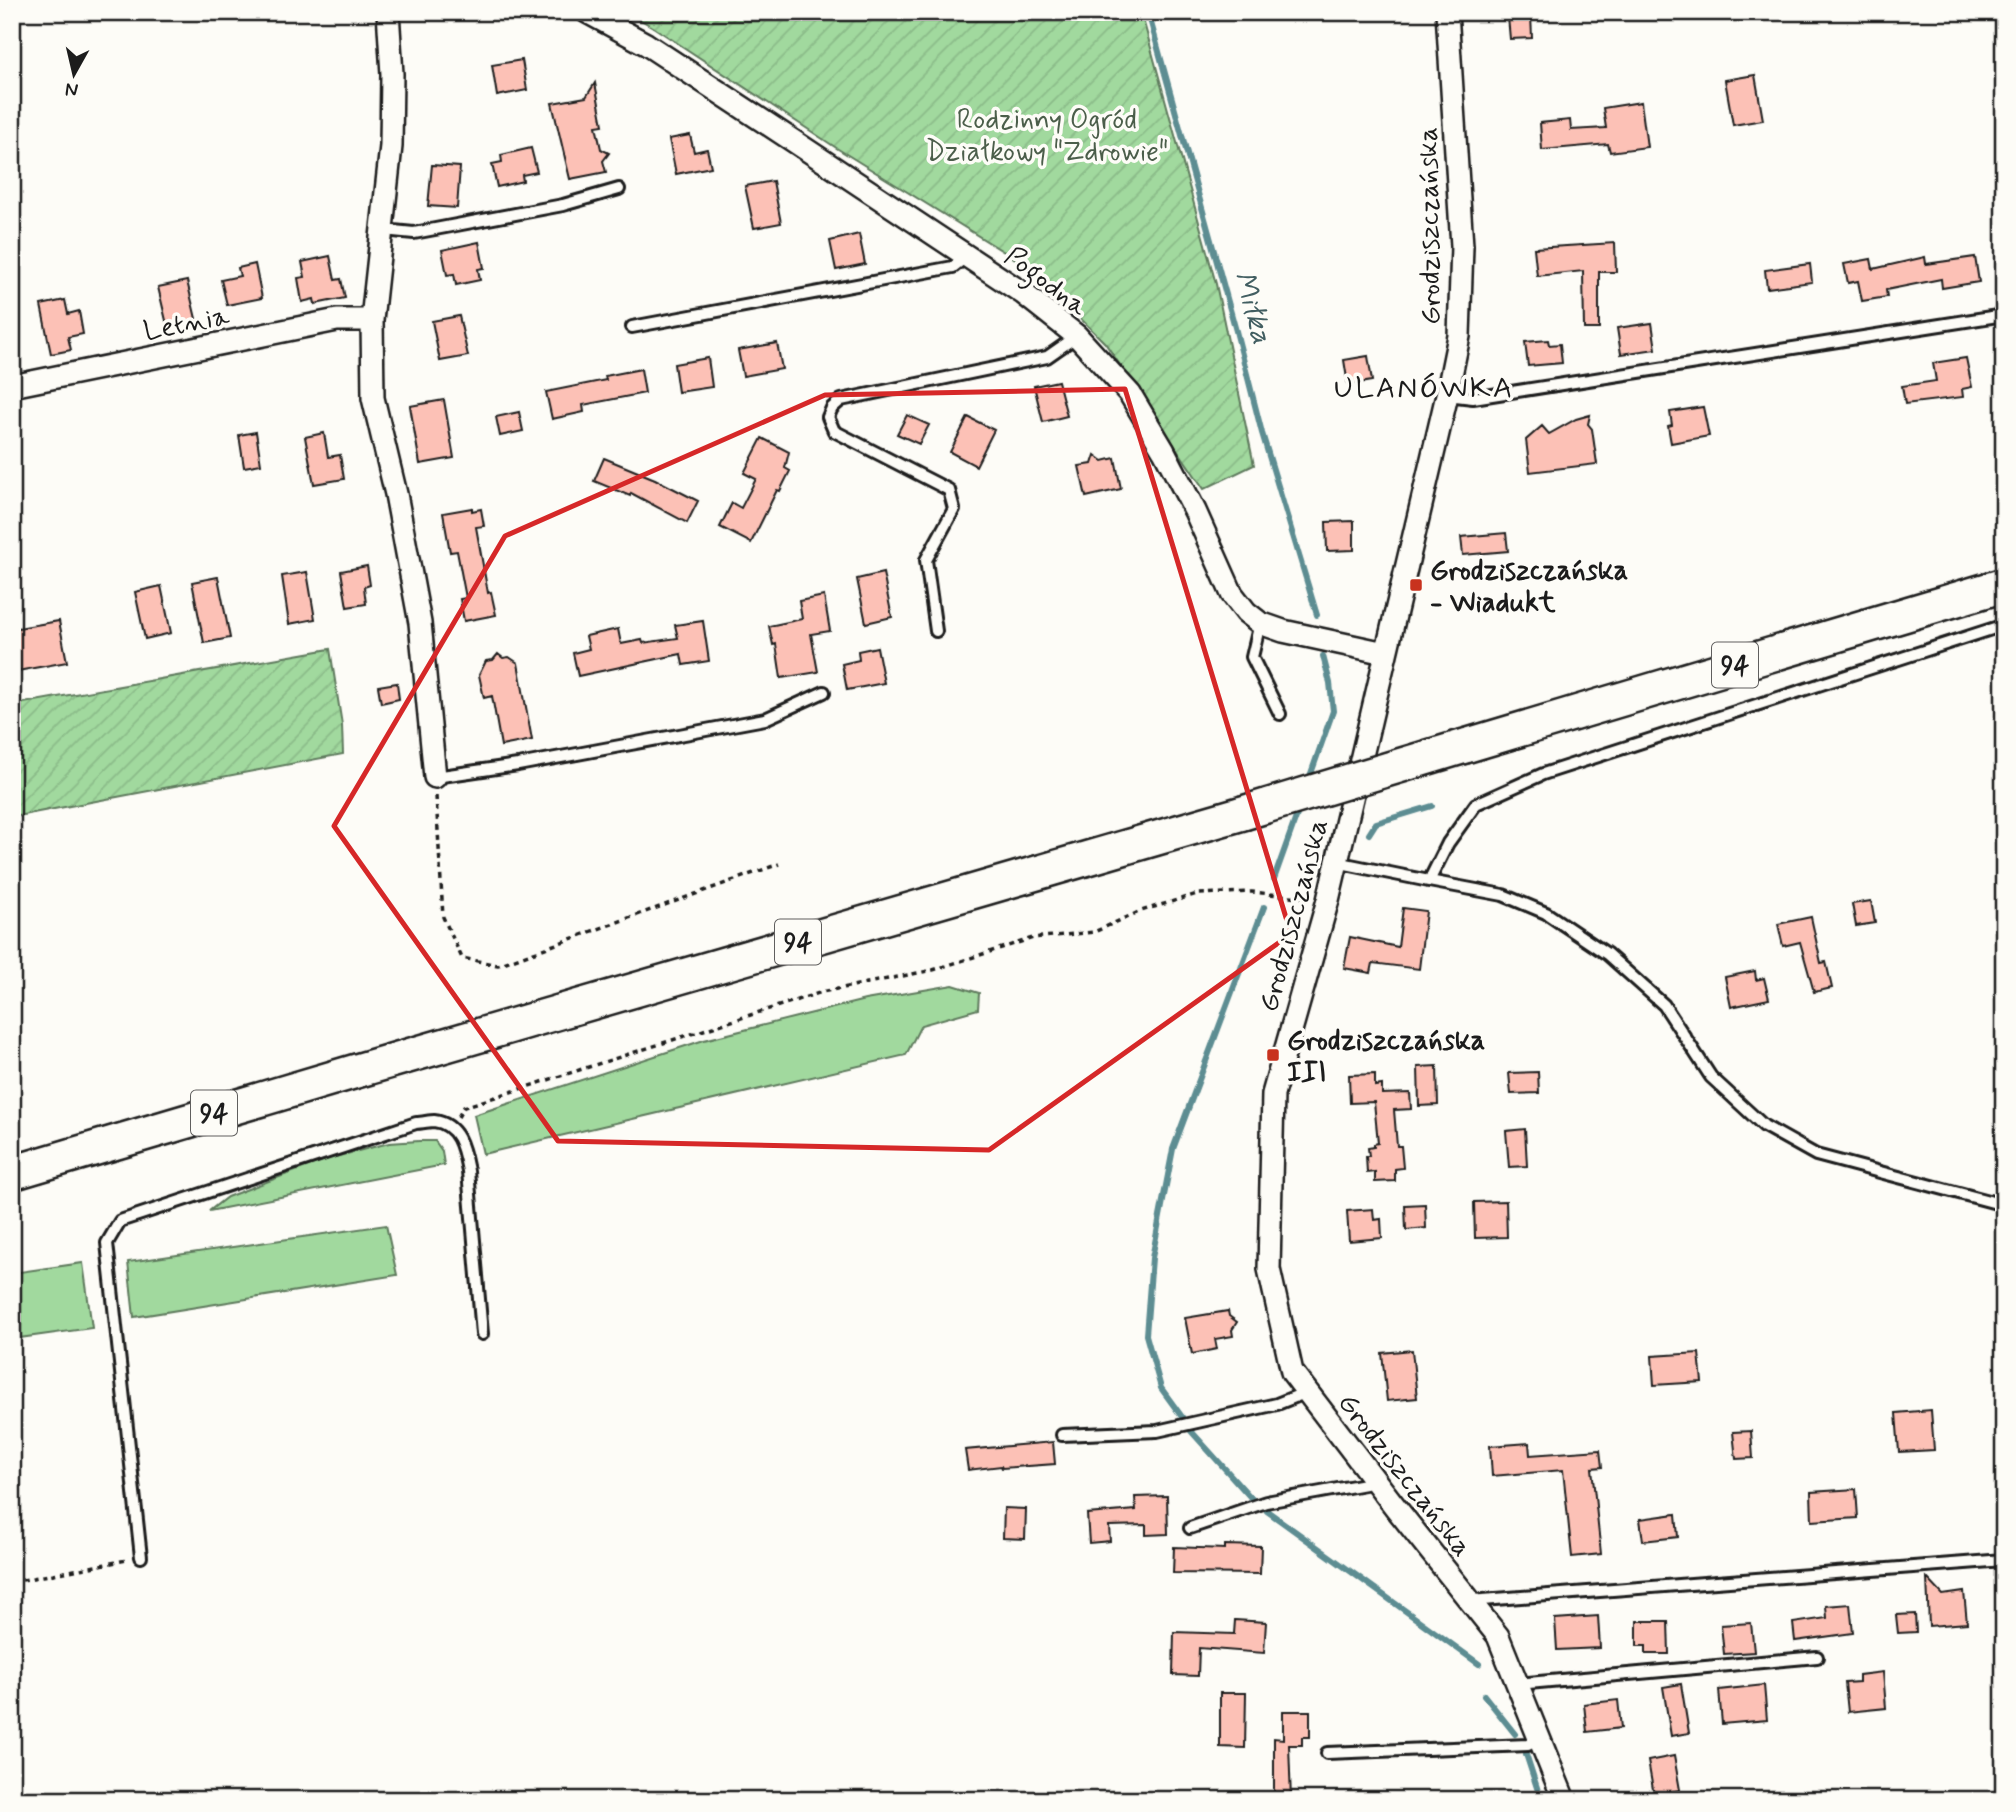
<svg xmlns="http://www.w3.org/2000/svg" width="2016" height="1812" viewBox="0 0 2016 1812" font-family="Mynerve,sans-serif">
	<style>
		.green { fill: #a1d99e; stroke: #5e7a5d; stroke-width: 2 }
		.garden { fill: url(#garden-furrows); stroke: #5e7a5d; stroke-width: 2 }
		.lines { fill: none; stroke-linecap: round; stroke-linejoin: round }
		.stream { stroke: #5d8d92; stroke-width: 6 }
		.building { fill: #fcc1b6; stroke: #1c1c1c; stroke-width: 2 }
		.lane-casing { stroke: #1c1c1c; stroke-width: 16 }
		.street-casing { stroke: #1c1c1c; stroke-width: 26 }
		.primary-casing { stroke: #1c1c1c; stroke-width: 38 }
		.path { stroke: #1c1c1c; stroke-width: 3.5; stroke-dasharray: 5 5; stroke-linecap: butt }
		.lane { stroke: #fdfcf7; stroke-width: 10 }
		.street { stroke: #fdfcf7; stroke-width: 21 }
		.primary { stroke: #fdfcf7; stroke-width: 33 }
		.primary-bridge-casing { stroke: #1c1c1c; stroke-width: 38; stroke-linecap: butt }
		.primary-bridge { stroke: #fdfcf7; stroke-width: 33 }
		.marked { fill: none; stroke: #d62828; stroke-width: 5; stroke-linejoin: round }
		.poi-dot { fill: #c8321e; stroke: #fdfcf7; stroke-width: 2.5 }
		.labels { text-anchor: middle; stroke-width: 7; stroke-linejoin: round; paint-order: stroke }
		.shield { fill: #fdfcf7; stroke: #605f5e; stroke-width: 2 }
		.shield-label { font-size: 26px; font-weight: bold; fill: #1c1c1c }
		.park-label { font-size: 28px; fill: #4b5e4a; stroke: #fdfcf7 }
		.street-label { font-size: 28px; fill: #1c1c1c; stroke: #fdfcf7 }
		.poi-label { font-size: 28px; font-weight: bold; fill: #1c1c1c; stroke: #fdfcf7; text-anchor: start }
		.water-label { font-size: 30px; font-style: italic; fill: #425e61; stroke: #fdfcf7 }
		.neighbourhood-label { font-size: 30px; letter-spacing: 2px; fill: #1c1c1c; stroke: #fdfcf7 }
	</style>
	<defs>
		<pattern id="garden-furrows" width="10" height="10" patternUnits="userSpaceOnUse" patternTransform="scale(1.75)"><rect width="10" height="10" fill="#a1d99e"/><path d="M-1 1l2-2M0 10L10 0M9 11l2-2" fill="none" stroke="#8aba88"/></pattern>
	</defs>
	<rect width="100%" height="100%" fill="#fdfcf7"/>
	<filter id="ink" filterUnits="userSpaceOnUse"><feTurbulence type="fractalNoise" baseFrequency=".0143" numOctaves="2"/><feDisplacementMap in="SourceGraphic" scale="14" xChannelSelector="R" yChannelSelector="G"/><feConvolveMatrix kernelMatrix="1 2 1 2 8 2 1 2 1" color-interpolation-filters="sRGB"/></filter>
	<g filter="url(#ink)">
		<path class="green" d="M953,985l26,8 -1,16 -57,16 -15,30 -423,99 -9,-39 230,-75 161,-40z
			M419,1141h16l7,10 2,14 -235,46 18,-14 100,-38 62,-16z
			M386,1225l11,50 -263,42 -6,-55z
			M83,1263l9,65 -80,11v-66z"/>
		<path class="garden" d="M627,12h514l75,272 38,181 -50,24 -99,-146 -75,-75 -192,-119 -185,-122z
			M330,649l12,76 1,29 -331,63v-112z"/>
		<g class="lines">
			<path class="stream" d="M1148,12l88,319 26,102 55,182
				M1308,782l25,-71 -3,-28 -7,-27
				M1369,834l7,-11 56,-17
				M1274,879l25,-70
				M1182,1417l-21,-29 -15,-53 6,-77 21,-109 91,-242
				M1191,1431l62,69
				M1267,1511l212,153
				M1484,1695l31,39
				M1526,1754l15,46"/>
		</g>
		<path class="building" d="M1531,15l1,23 -22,1 -2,-22z
			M522,60l5,30 -30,6 -5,-31z
			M1755,75l8,45 -30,5 -8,-45z
			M595,83l8,42 -7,1 5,23 8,4 -6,8 3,11 -36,7 -18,-76 34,-6z
			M1641,102l6,45 -37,5 -2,-8 -66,6 -2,-27 30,-3 1,10 35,-2 -3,-20z
			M690,135l4,17 13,-3 4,18 -35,7 -7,-35z
			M531,148l6,24 -15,3 1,6 -26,6 -5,-23 10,-2 -1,-7z
			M432,165l28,2 -3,41 -29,-2z
			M773,181l8,42 -27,5 -9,-42z
			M859,234l6,30 -29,6 -6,-29z
			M479,242l5,26 -6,1 2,11 -24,5 -2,-11 -7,1 -5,-25z
			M1615,243l1,29h-17v57h-15l-1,-58 -46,5 -3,-28z
			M330,256l5,24 6,-1 4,19 -30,6 -1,-5 -12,3 -4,-24 7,-1 -3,-15z
			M1925,257l1,7 49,-7 4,25 -37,6 -1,-9 -55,11 1,7 -25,4 -4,-20 -10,2 -4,-19 27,-5 2,10z
			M255,264l7,34 -35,7 -6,-25 19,-4 -2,-8z
			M1810,264l2,18 -45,6 -2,-18z
			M187,281l10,42 -29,6 -10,-42z
			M65,300l3,14 11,-3 4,23 -15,3 3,13 -20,4 -10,-49z
			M459,316l9,40 -28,5 -8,-40z
			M1652,323l4,26 -35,5 -4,-26z
			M1548,340l1,5 11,-1 2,19 -34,3 -3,-24z
			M777,343l5,26 -39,7 -5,-26z
			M1368,356l4,25 -24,4 -4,-25z
			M708,358l4,29 -34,5 -4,-28z
			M1966,358l6,29 -10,2 1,8 -58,7 -3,-18 34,-5 -3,-18z
			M641,369l4,24 -62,12 1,7 -32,7 -6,-27 60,-12 -1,-4z
			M1058,381l9,35 -24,6 -9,-36z
			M444,400l10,58 -34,6 -10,-58z
			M1703,407l6,29 -38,7 -3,-17 4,-1 -2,-13z
			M519,412l4,19 -23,5 -4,-19z
			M907,415l22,10 -10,19 -22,-10z
			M1590,415l-2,9 4,5 5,35 -67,8 -4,-32 16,-14 7,8 27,-15z
			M968,417l26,13 -18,36 -26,-14z
			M256,432l5,32 -17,3 -5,-32z
			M324,433l4,24 12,-2 4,24 -30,5 -9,-47z
			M762,438l27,14 -4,16 5,3 -10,20 -3,-1 -26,53 -31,-16 12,-24 9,5 15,-29 -12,-6z
			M1095,455l8,6 12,-3 6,31 -35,8 -7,-31 13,-2z
			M604,458l51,21 43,22 -11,22 -56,-30 -1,3 -36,-15z
			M472,508v3l9,-2 3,17 -8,1 12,66 3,-1 5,23 -32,6 -4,-22 6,-1 -9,-47 -7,1 -7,-39z
			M1354,521v29l-27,1 -1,-29z
			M1506,533l2,18 -45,4 -2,-18z
			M367,566l3,19 -6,2 2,17 -19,3 -6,-36z
			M307,572l8,47 -26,5 -7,-48z
			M883,573l9,44 -26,6 -9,-44z
			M218,577l12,61 -26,5 -12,-61z
			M161,586l10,47 -26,6 -10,-47z
			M824,596l6,35 -19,3 7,38 -37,6 -5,-34 -3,1 -4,-19 33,-7 -3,-18z
			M59,621l8,41 -55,10v-43z
			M703,621l6,40 -26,4 -2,-11 -103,22 -5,-23 16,-4 -3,-13 32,-7 3,15 21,-4 1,3 35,-5 -3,-13z
			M877,647l7,36 -37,7 -5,-26 17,-4 -1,-9z
			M498,654l5,4 6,-1 9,6 14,77 -31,6 -9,-50 -8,2 -5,-23 7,-14 7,-1z
			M397,683l2,16 -18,4 -3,-17z
			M1871,901l4,22 -19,3 -4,-22z
			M1403,908l23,3 -7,58 -46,-6 -2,10 -27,-5 6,-31 48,10z
			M1811,917l10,46 5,-1 6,26 -18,4 -14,-50 -17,4 -5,-22z
			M1755,971l1,9 8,-2 5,21 -38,8 -6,-30z
			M1437,1066l1,39 -19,1 -1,-39z
			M1538,1072l1,21 -28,1 -2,-21z
			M1375,1074v12l7,-1v9l28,-1 1,16 -17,1 3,36h4l2,22 -8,1v12l-20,1v-10l-8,1 -1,-17h3l-1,-8 6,-1v-3l4,-1 -4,-41 -24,1 -1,-28z
			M1525,1129l2,37 -18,1 -3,-36z
			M1506,1201l1,36 -32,1 -1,-36z
			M1425,1204l1,24 -20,2 -1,-25z
			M1373,1209l1,11 7,-1 1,19 -33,3 -2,-30z
			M1228,1311l1,5 8,6 -5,8 1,6 -18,3 2,10 -25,5 -7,-36z
			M1412,1350l5,48 -30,3 -5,-48z
			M1699,1353l3,29 -48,3 -2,-29z
			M1931,1410l3,40 -35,2 -3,-39z
			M1751,1431l2,27 -17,1 -3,-27z
			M1053,1442l2,22 -53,4 -1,-2 -33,4 -3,-20z
			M1529,1443l1,12 70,-5 2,17 -10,1 9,86 -29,3 -9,-87 -71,6 -2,-30z
			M1856,1489l2,29 -46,3 -1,-29z
			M1167,1496l1,38 -22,1v-10l-37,1 1,15 -21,2 -2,-29 49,-4 -1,-13z
			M1004,1508l22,1 -1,30 -22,-1z
			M1676,1514l2,23 -35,4 -3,-22z
			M1225,1545l36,1 -1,28 -87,-1 1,-26 51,2z
			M1927,1578l16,17 21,-3 3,31 -38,3z
			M1850,1604l3,29 -58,8 -2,-18 34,-5 -1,-12z
			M1915,1614l1,18 -18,1 -2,-18z
			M1598,1616l2,32 -43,2 -2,-31z
			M1235,1620l31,2 -2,31 -65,-5 -1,28 -25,-1 1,-43 60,2z
			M1637,1621h31l1,33h-23v-8h-9z
			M1751,1623l3,29 -30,2 -3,-29z
			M1883,1672l3,36 -38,4 -3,-29 14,-1v-7z
			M1681,1684l8,49 -18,3 -8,-49z
			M1764,1685l3,35 -45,4 -3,-34z
			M1220,1693h26l-1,55 -25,-1z
			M1618,1700l3,28 -34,4 -3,-28z
			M1283,1711h27v26h-8v8h-13l2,55h-17v-62l9,1z
			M1674,1756l6,34 -26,5 -6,-34z"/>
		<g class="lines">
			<g class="lane-casing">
				<path id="lane" d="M383,230l31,3 149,-28 56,-16
					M632,327l321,-60 14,-11
					M1447,395l26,3 531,-83
					M1260,623l-8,34 28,57
					M2004,625l-461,149 -67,30 -28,39 -19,38 74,14 43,18 61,41 57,51 47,72 53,49 52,29 188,50
					M936,631l-10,-71 28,-51 -5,-19 -115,-59 -6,-14 4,-9 9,-8 206,-43 30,-21
					M435,777l83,-12 247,-46 59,-27
					M1336,862l93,19
					M1062,1435l95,-4 120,-27 30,-12
					M1190,1528l76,-26 110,-20
					M141,1557l-34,-314 13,-22 296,-98c6,0 13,-2 18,-2 26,3 30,30 34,50l14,163
					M1470,1601l534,-41
					M1517,1684l300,-27
					M1327,1753l201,-8 11,-7"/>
			</g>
			<g class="street-casing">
				<path id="street" d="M388,12l4,62 -1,72 -19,174 1,78 23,96 24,129 15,154
					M587,12l59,32 149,98 229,152 53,42 53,58 34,57 31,60 37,83 14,18 14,11 23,8 102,22
					M1447,12l15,234 -3,90 -12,59 -119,505 -55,194 -4,175 23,103 104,136 102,128 66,164
					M12,386l325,-66h35"/>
			</g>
			<g class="primary-casing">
				<path id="primary" d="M1465,746l539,-161
					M12,1173l341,-101 890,-259"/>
			</g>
			<path class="path" d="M436,796l7,121 19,41 36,7 281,-101
				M458,1117l6,-10 358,-115 111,-22 100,-32 61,-6 47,-21 56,-17 55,-2 56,6
				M12,1582l115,-22"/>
			<use href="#lane" class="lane"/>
			<use href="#street" class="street"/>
			<use href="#primary" class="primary"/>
			<g class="primary-bridge-casing">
				<path id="primary-bridge" d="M1243,813l222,-67"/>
			</g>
			<use href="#primary-bridge" class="primary-bridge"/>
		</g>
	</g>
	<path class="marked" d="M1125,389l166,545 -302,216 -431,-9 -224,-315 171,-290 320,-141z"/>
	<g class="poi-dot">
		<rect x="1409" y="578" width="14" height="14" rx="3.5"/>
		<rect x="1266" y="1048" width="14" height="14" rx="3.5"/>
	</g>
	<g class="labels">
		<g class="shield">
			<rect x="1712" y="642.5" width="46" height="45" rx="5"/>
			<rect x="775" y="919.5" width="46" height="45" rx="5"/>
			<rect x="191" y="1090.5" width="46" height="45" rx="5"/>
		</g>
		<g class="shield-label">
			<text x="1735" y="674">94</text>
			<text x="798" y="951">94</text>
			<text x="214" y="1122">94</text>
		</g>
		<g class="park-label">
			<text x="1047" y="128">Rodzinny Ogród<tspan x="1047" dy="32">Działkowy "Zdrowie"</tspan></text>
		</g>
		<g class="street-label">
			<text transform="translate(1428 226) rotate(-91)" y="10">Grodziszczańska</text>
			<text transform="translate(1047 280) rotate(37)" y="10">Pogodna</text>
			<text transform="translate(186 322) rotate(-11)" y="10">Letnia</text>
			<text transform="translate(1292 915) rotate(-75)" y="10">Grodziszczańska</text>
			<text transform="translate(1406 1474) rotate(52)" y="10">Grodziszczańska</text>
		</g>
		<g class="poi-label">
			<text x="1430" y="579">Grodziszczańska<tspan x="1430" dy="32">- Wiadukt</tspan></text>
			<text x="1287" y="1049">Grodziszczańska<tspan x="1287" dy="32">III</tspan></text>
		</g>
		<g class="water-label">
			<text transform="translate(1254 307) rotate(74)" y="10">Miłka</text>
		</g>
		<g class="neighbourhood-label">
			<text x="1424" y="397">ULANÓWKA</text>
		</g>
	</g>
	<rect width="2016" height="1812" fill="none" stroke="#fdfcf7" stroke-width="42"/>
	<rect x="21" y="21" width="1974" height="1770" fill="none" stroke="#1c1c1c" stroke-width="2.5" filter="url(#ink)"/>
	<g transform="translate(74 74) rotate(188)" stroke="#fdfcf7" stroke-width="5" paint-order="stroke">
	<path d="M0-5L12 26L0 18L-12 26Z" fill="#1c1c1c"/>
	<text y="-10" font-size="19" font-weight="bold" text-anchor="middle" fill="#1c1c1c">N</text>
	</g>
</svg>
